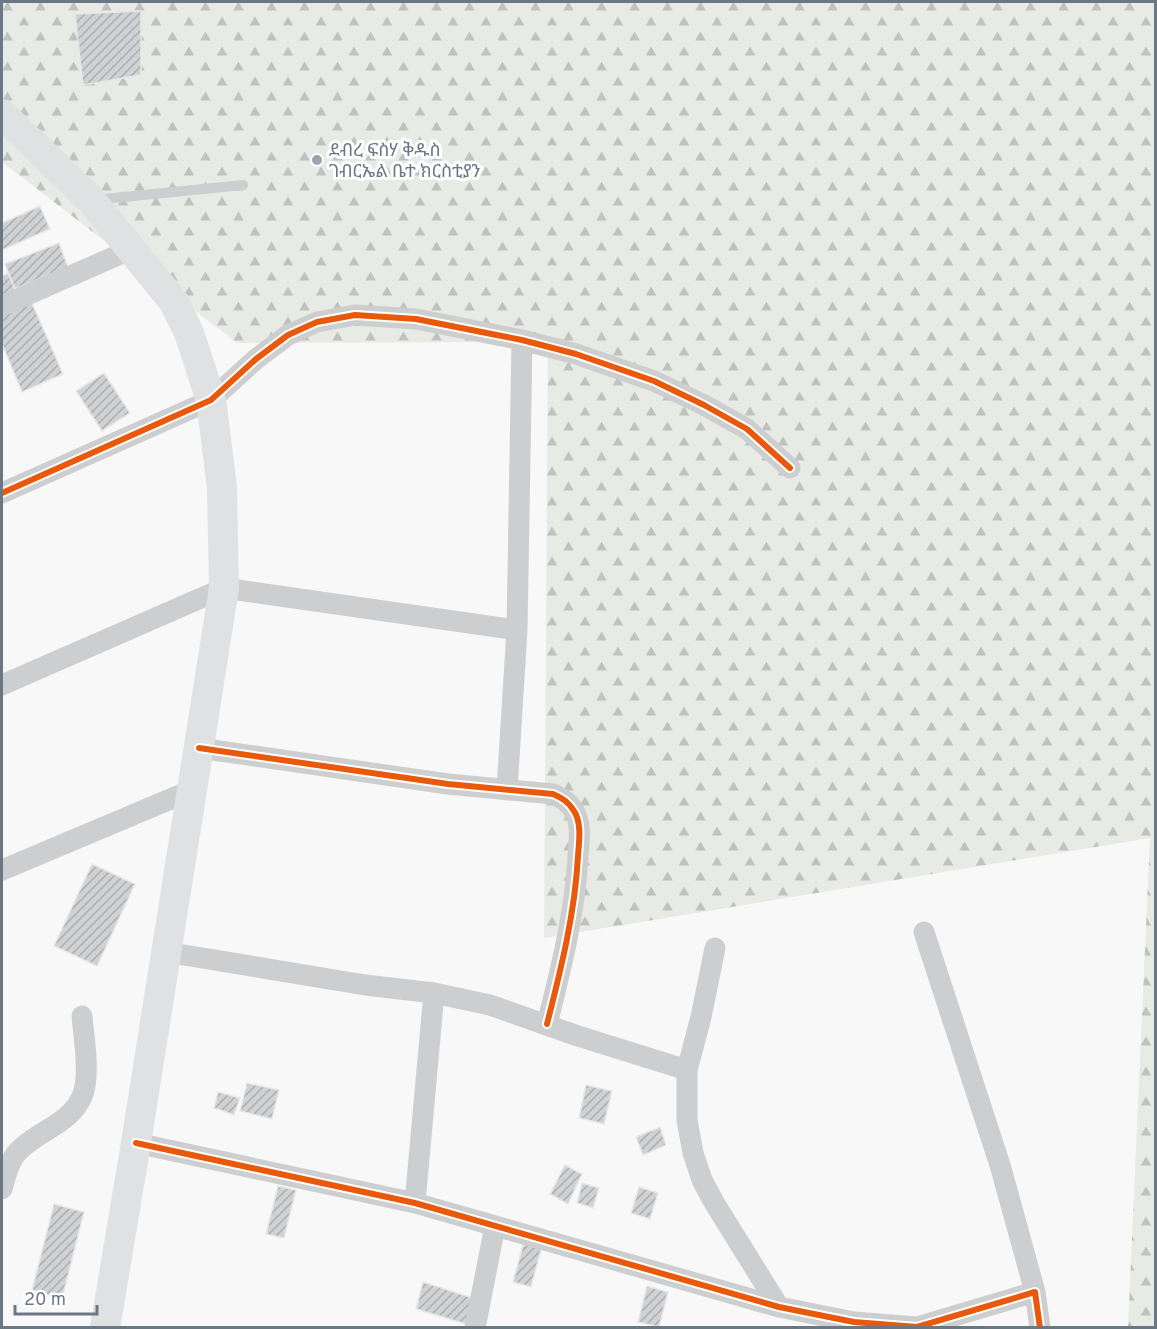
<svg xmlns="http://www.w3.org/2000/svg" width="1157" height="1329" viewBox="0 0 1157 1329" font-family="Overpass,'Noto Sans Ethiopic',sans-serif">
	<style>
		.forest { fill: url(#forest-firs) }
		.building { fill: url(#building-hatch); stroke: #e8e8e8; stroke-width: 1.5 }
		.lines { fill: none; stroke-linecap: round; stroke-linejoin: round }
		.lane { stroke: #cdcecf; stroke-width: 10 }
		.street { stroke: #cdcecf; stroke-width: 21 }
		.secondary { stroke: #e0e1e2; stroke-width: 30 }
		.cycleway-casing { stroke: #fff; stroke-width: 10 }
		.cycleway { stroke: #e8590c; stroke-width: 6 }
		.poi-dot { fill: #9ca5ae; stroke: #fff; stroke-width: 2 }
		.labels { text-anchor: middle; stroke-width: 6; stroke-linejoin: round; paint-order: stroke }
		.poi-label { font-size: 18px; fill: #6a7886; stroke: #fff; text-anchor: start }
	</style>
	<defs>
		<pattern id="forest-firs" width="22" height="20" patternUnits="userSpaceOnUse" patternTransform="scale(1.5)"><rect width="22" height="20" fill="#e7eae5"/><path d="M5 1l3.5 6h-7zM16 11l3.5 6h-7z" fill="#bfc2bf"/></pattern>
		<pattern id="building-hatch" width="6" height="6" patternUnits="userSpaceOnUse" patternTransform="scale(1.5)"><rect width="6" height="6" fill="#cfd1d2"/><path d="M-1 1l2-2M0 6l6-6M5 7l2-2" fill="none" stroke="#acaeb0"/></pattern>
	</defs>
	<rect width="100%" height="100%" fill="#f8f8f8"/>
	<path class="forest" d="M2,2h1153v1325h-27l22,-489 -606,100 4,-596 -311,1 -235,-181z"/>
	<path class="building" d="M141,11v64l-58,10 -8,-71z
		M40,206l10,23 -48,21v-27z
		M59,243l9,24 -53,22 -10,-25z
		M8,273l9,21 -15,7v-25z
		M32,303l31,71 -41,18 -20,-48v-28z
		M104,373l26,40 -28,18 -26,-40z
		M92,864l43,20 -38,82 -43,-20z
		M247,1083l32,7 -7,29 -32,-8z
		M586,1085l26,6 -8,33 -25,-6z
		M218,1092l22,6 -6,17 -20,-7z
		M660,1127l6,18 -23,10 -7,-18z
		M565,1165l17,9 -14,30 -18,-10z
		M582,1183l17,5 -6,20 -16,-5z
		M278,1186l18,4 -12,48 -18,-4z
		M639,1187l19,6 -8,26 -19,-6z
		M54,1204l30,8 -22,87 -30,-9z
		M524,1241l18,5 -11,41 -18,-5z
		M423,1282l50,16 -7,26 -50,-15z
		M647,1286l21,6 -9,35 -21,-5z"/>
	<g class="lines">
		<path class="lane" d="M94,200l149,-15"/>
		<path class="street" d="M2,306l130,-57
			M2,493l209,-93 45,-41 32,-24 29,-13 38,-7 61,4 106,21 54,14 78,27 50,24 43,24 43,39
			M2,685l222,-97 293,42
			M199,748l249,36 105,10c9,4 16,8 21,17 8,12 5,31 4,45 -3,57 -17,113 -31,168
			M507,790l10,-160 5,-290
			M2,870l190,-80
			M924,932l76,233 35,127
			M715,948l-14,69 -14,53v50l6,33 9,27 13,24 64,103
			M166,952l199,33 69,8 56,12 88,31 109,34
			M136,1143l279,60 364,104 75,15 63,5 118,-35 5,36
			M2,1189c3,-11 6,-24 13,-34 19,-24 57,-30 68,-61 7,-20 1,-56 -1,-78
			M415,1203l19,-210
			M475,1328l20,-102"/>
		<path class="secondary" d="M2,114l89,86 83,102 15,31 22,67 11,87 2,101 -88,555 -31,185"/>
		<g class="cycleway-casing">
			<path id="cycleway" d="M2,493l209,-93 45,-41 32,-24 29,-13 38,-7 61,4 106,21 54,14 78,27 50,24 43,24 43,39
				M199,748l249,36 105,10c9,4 16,8 21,17 8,12 5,31 4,45 -3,57 -17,113 -31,168
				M136,1143l279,60 364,104 75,15 63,5 118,-35 5,36"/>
		</g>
		<use href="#cycleway" class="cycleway"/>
	</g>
	<circle class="poi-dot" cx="317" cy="160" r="6"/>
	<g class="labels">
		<g class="poi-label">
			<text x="329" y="156">ደብረ ፍስሃ ቅዱስ<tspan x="329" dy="21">ገብርኤል ቤተ ክርስቲያን</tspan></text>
		</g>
	</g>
	<rect width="1157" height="1329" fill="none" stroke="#6a7886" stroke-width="6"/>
	<path d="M15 1305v9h82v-9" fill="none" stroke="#6a7886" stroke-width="3"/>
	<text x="24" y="1305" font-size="18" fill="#6a7886" stroke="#ffffff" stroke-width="4.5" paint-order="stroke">20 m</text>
</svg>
